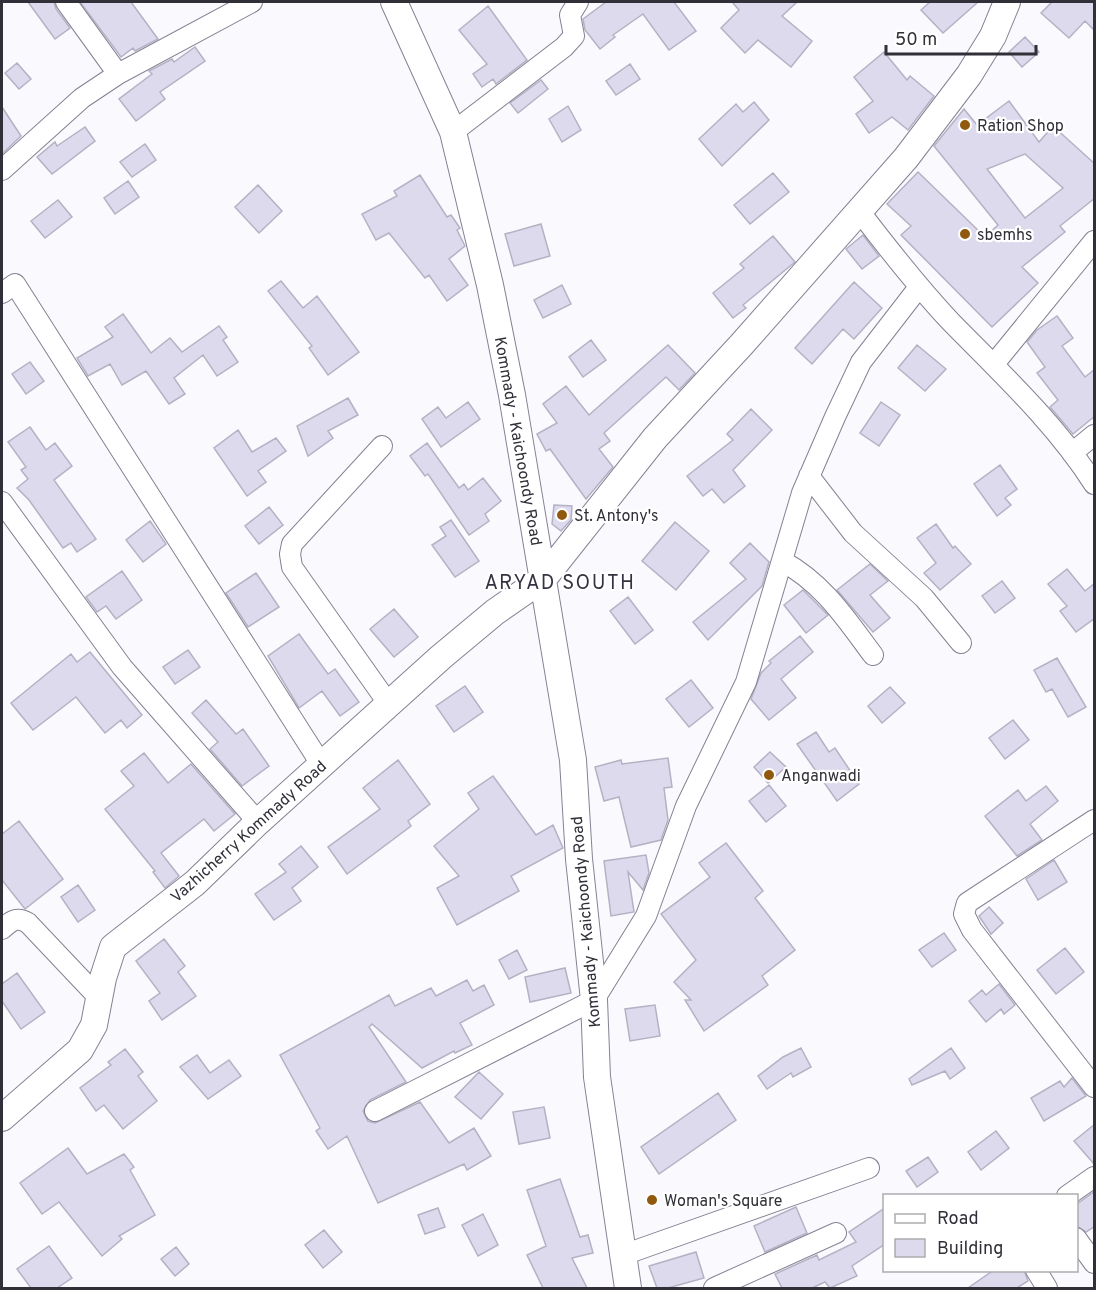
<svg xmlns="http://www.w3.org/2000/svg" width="1096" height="1290" viewBox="0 0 1096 1290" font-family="Overpass,sans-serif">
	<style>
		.building { fill: #dedaee; stroke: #b5b1c4; stroke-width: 1.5; fill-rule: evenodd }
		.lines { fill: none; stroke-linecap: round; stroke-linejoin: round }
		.minor-casing { stroke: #858193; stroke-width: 22 }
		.major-casing { stroke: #858193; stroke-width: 28 }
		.minor { stroke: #fff; stroke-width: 20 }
		.major { stroke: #fff; stroke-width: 26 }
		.poi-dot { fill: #90590e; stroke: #fff; stroke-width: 2 }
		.labels { text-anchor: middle; stroke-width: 4.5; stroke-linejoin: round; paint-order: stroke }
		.poi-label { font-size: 16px; fill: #312f37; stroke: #fff; text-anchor: start }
		.street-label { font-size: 16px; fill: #312f37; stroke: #fff }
		.quarter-label { font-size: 20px; letter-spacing: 1.5px; fill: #363241; stroke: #fff }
	</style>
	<rect width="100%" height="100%" fill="#faf9fd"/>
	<path class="building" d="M28,2h26l2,7 14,19 -15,11z
		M80,2h51l27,37 -23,12 -2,-3 -12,9z
		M606,2h68l22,29 -27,19 -26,-36 -30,21 2,2 -15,12 -15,-19 -2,-11z
		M732,2h65l-15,14 30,25 -21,26 -33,-27 -13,13 -24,-25 18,-18z
		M930,2h48l-35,31 -22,-23z
		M1052,2h43v29l-10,-10 -16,17 -28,-25z
		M488,6l39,54 -31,24 -3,-5 -11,8 -9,-13 14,-10 -28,-34z
		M1025,37l14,15 -17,15 -13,-15z
		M195,47l10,14 -45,31 5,7 -29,22 -17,-22 33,-25 -3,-3 23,-12 2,3z
		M884,52l23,28 3,-4 24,20 -26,34 -16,-13 -23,16 -13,-19 17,-13 -19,-24z
		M17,63l14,16 -12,10 -14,-16z
		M630,64l10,15 -24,16 -10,-14z
		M541,80l7,9 -30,24 -8,-10z
		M1009,101l30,41 14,-16 42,38v34l-35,28 5,6 -43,35 16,16 -46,44 -91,-92 10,-9 -24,-22 31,-32 67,65 13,-12 -64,-79 30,-37 13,16zM1025,154l38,34 -38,30 -38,-49z
		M754,102l15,18 -47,46 -23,-27 37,-35 7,8z
		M568,106l13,24 -19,12 -13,-23z
		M2,107l19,29 -19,18z
		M85,127l10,14 -43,33 -15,-17 18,-15 2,4z
		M145,144l11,16 -24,17 -12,-15z
		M773,173l16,19 -39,32 -16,-19z
		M420,175l27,42 4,-2 9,13 -3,2 8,16 -16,13 19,26 -21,16 -18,-26 -4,3 -36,-45 -13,7 -14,-26 35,-18 -3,-5z
		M128,181l11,16 -24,17 -11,-16z
		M258,185l24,26 -23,22 -24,-26z
		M58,200l14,17 -27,21 -14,-17z
		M541,224l9,32 -36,10 -9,-32z
		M863,235l16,21 -17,13 -16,-20z
		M773,236l22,26 -52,43 3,3 -13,10 -20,-25 31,-25 -4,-4z
		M281,281l22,27 14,-12 42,56 -31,23 -19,-27 3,-2 -44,-55z
		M854,282l28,26 -28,31 -11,-10 -31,35 -17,-16z
		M562,285l9,19 -28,14 -9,-18z
		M123,314l28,39 19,-15 12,14 37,-26 8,11 -4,3 15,22 -21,14 -14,-21 -29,23 11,16 -16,10 -23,-33 -24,14 -12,-21 -22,12 -11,-18 36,-21 -8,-10z
		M1057,316l16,22 -11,8 23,31 10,-8v47l-22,18 -23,-27 8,-7 -21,-27 8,-6 -18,-25 10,-12z
		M591,340l15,20 -23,17 -14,-20z
		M668,345l27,28 -16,17 -13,-13 -62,56 6,8 -11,8 14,18 -27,32 -36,-50 -4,2 -9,-17 20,-11 -14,-19 23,-18 23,29z
		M917,345l29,24 -21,22 -27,-23z
		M30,362l14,19 -18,13 -14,-20z
		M348,398l10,17 -30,16 5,7 -25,18 -11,-30z
		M468,402l12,17 -39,28 -19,-28 16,-12 8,11z
		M881,402l19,13 -21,31 -19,-13z
		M751,409l21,21 -39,40 12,16 -21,17 -12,-14 -9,7 -16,-20 46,-36 -6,-6z
		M30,427l16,23 9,-7 17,23 -18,14 42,59 -19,13 -6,-9 -8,5 -34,-48 -12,-12 11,-9 -7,-9 5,-3 -18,-25z
		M238,430l14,22 24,-14 10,13 -28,20 8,11 -19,14 -33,-48z
		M427,443l32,45 5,-4 4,6 15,-12 18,23 -16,13 4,7 -20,14 -41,-61 -3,2 -15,-20z
		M1000,465l17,24 -12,9 6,7 -14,11 -23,-32z
		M554,505l18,1 -1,14 -10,11 -9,-7z
		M269,507l14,18 -24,19 -14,-18z
		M451,520l28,41 -24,16 -23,-32 14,-9 -6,-9z
		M150,521l16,23 -23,18 -17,-22z
		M675,522l34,29 -33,39 -34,-29z
		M936,524l17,24 2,-2 16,18 -31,26 -16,-17 12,-10 -19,-25z
		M750,543l19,19 -7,24 -54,54 -15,-18 53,-43 -16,-16z
		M870,564l18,17 -18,14 20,23 -17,14 -36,-42z
		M1067,569l18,22 10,-8v35l-19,14 -16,-21 7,-5 -19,-22z
		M122,571l20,29 -26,19 -10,-13 -9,6 -11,-15z
		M256,573l23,34 -31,20 -22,-34z
		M1002,581l13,17 -20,15 -13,-17z
		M803,590l25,25 -22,18 -22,-28z
		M628,597l25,33 -18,14 -25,-33z
		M394,609l24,28 -24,20 -24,-28z
		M299,634l29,40 7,-5 24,33 -19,14 -18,-25 -23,17 -31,-52z
		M800,636l13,16 -32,27 15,19 -27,22 -18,-21 10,-26 10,-10 -2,-2z
		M188,650l12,17 -25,17 -12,-17z
		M90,652l52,63 -15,13 -6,-8 -16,13 -29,-36 -43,33 -22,-27 60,-49 6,8z
		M1057,658l29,49 -18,10 -16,-28 -6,3 -12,-22z
		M691,680l22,28 -24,19 -23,-28z
		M465,686l18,26 -29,20 -18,-26z
		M890,687l15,16 -23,20 -14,-17z
		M206,700l30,34 7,-5 26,37 -27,20 -32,-37 8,-7 -26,-29z
		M1013,720l16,20 -24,19 -16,-21z
		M816,732l13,20 6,-4 24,36 -22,17 -40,-57z
		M770,752l16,15 -18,16 -14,-16z
		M144,753l24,30 23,-19 44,50 -21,17 -10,-12 -43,34 18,23 -14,12 -12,-16 2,-1 -50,-62 29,-23 -13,-15z
		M668,758l4,29 -8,1 4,32 -7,20 -30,7 -12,-50 -15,4 -9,-34 26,-7 1,4z
		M398,760l32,44 -22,17 3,5 -64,48 -19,-27 52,-38 -17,-21z
		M493,776l43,59 17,-10 10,23 -52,28 8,15 -62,34 -20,-37 22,-12 -25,-30 45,-37 -11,-16z
		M769,785l17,21 -20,16 -17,-21z
		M1046,786l12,15 -28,23 12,16 -25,16 -32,-40 33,-26 8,11z
		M19,821l44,58 -38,30 -23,-29v-46z
		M726,843l37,48 -8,7 40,52 -33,26 6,9 -64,46 -19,-31h6l-17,-18 22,-22 -35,-46 49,-37 -11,-14z
		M301,846l17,21 -26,21 9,13 -27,19 -19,-26 31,-22 -7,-8z
		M646,855l3,18 -6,17 -15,-18 6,40 -23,4 -7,-55z
		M1054,860l13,22 -29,18 -12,-21z
		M78,885l17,25 -17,12 -17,-25z
		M989,907l14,16 -12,11 -12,-18z
		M944,933l12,17 -24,17 -13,-17z
		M164,939l21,27 -7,6 18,24 -34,24 -13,-19 11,-8 -24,-32z
		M1065,948l19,24 -28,22 -19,-24z
		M517,950l10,20 -18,9 -10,-19z
		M565,968l6,25 -41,9 -5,-25z
		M17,973l28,39 -24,17 -19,-28v-17z
		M467,980l6,11 11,-6 10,20 -34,18 12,22 -17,8 -1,-2 -32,17 -50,-44 -3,3 37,55 -36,18 -7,11 5,10 7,2 45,-21 29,41 25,-15 17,28 -24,14 -3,-6 -86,39 -31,-67 -19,13 -12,-18 4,-3 -40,-73 109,-60 6,11 36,-18 5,8z
		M999,984l16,21 -11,9 -3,-5 -15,13 -17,-21 13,-11 4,5z
		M655,1005l5,31 -30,5 -5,-32z
		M801,1048l10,19 -18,10 -2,-4 -24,16 -9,-13 25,-19z
		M951,1048l14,20 -15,11 -5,-8 -33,14 -3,-6z
		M125,1049l18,23 -5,4 19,25 -34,28 -19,-24 -8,6 -16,-23 31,-23 -3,-3z
		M197,1055l13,18 19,-13 12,16 -33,23 -28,-32z
		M479,1072l24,22 -22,25 -26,-22z
		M1072,1078l14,18 -42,25 -13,-23 29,-17 4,6z
		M718,1093l18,27 -77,54 -18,-27z
		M544,1107l6,31 -31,6 -6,-32z
		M1095,1124v41l-21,-24z
		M996,1131l13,17 -28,22 -13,-18z
		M68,1148l19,26 37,-20 10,13 -4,3 25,45 -36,21 3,3 -20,17 -43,-54 -17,12 -22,-31z
		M928,1157l10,15 -21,15 -11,-16z
		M560,1179l20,58 8,-2 5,18 -21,5 15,30h-44l-16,-33 19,-9 -19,-56z
		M1095,1191v35l-9,6 -9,-6v-22z
		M796,1207l11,26 -42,19 -11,-26z
		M438,1208l7,19 -20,7 -7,-19z
		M885,1208v36l-33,22 5,10 -27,12 -5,-6 -13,6h-30l-7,-14 42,-19 2,5 37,-18 -7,-10z
		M483,1214l15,31 -20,11 -16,-31z
		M324,1230l18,22 -19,16 -18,-23z
		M49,1246l23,32 -15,10h-26l-14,-19z
		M176,1247l13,17 -14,12 -14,-17z
		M696,1252l8,26 -36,10h-11l-8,-22z
		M994,1270h30l4,11 -11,7h-49z"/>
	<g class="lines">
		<g class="minor-casing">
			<path id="minor" d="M66,2l52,72
				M453,132l111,-85 10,-11 -4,-21 8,-13
				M2,170l80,-72 36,-24 134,-72
				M860,212c29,38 58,75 91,110 50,51 105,102 143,162
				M2,293l13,-9 306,480
				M994,364l100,-123
				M382,446l-90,98 -2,10 2,13 96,136
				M1072,453l22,-18
				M809,476l44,57 71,65 37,45
				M2,502l120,165 136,155
				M782,561c41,22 64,58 91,94
				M1094,820l-127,83 -3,11 8,16 122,157
				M2,929c9,-8 15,-13 26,-6l71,75
				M375,1111l219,-111 52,-84 40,-110 60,-124 56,-189 33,-76 26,-55 58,-75
				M1067,1196l27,-19
				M1076,1238l18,25
				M623,1255l246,-87
				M1036,1270l11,18
				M714,1288l122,-55"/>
		</g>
		<g class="major-casing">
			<path id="major" d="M394,2l59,130 37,153 22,110 61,365 6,99 15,141 3,77 31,211
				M2,1118l78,-68 14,-25 9,-47 10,-31 82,-64 63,-61 183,-165 54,-45 49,-34 111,-140 87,-94 164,-186 63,-83 24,-39 14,-34"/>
		</g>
		<use href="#minor" class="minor"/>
		<use href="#major" class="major"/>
	</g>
	<g class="poi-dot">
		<circle cx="965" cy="125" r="6"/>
		<circle cx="965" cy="234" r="6"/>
		<circle cx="562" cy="515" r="6"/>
		<circle cx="769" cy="775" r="6"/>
		<circle cx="652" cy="1200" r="6"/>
	</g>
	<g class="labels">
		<g class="poi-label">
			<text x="977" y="131">Ration Shop</text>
			<text x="977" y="240">sbemhs</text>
			<text x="574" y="521">St. Antony's</text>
			<text x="781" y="781">Anganwadi</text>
			<text x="664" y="1206">Woman's Square</text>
		</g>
		<g class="street-label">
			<text transform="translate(519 441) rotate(80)" y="6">Kommady - Kaichoondy Road</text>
			<text transform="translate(248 831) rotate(-42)" y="6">Vazhicherry Kommady Road</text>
			<text transform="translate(585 922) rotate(-95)" y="6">Kommady - Kaichoondy Road</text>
		</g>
		<g class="quarter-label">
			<text x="560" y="589">ARYAD SOUTH</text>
		</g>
	</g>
	<rect width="1096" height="1290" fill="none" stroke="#312f37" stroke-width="6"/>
	<rect x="883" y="1194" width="195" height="78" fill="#ffffff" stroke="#adacaf" stroke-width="1.5"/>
	<rect x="895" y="1214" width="30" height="9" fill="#ffffff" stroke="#adacaf" stroke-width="1.5"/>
	<text x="937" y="1224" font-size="18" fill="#312f37">Road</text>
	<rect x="895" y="1239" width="30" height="18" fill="#dedaee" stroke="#adacaf" stroke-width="1.5"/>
	<text x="937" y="1254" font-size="18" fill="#312f37">Building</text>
	<path d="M886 45v9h150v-9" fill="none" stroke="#312f37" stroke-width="3"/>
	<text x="895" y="45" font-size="18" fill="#312f37" stroke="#ffffff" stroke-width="4.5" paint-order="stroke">50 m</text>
</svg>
